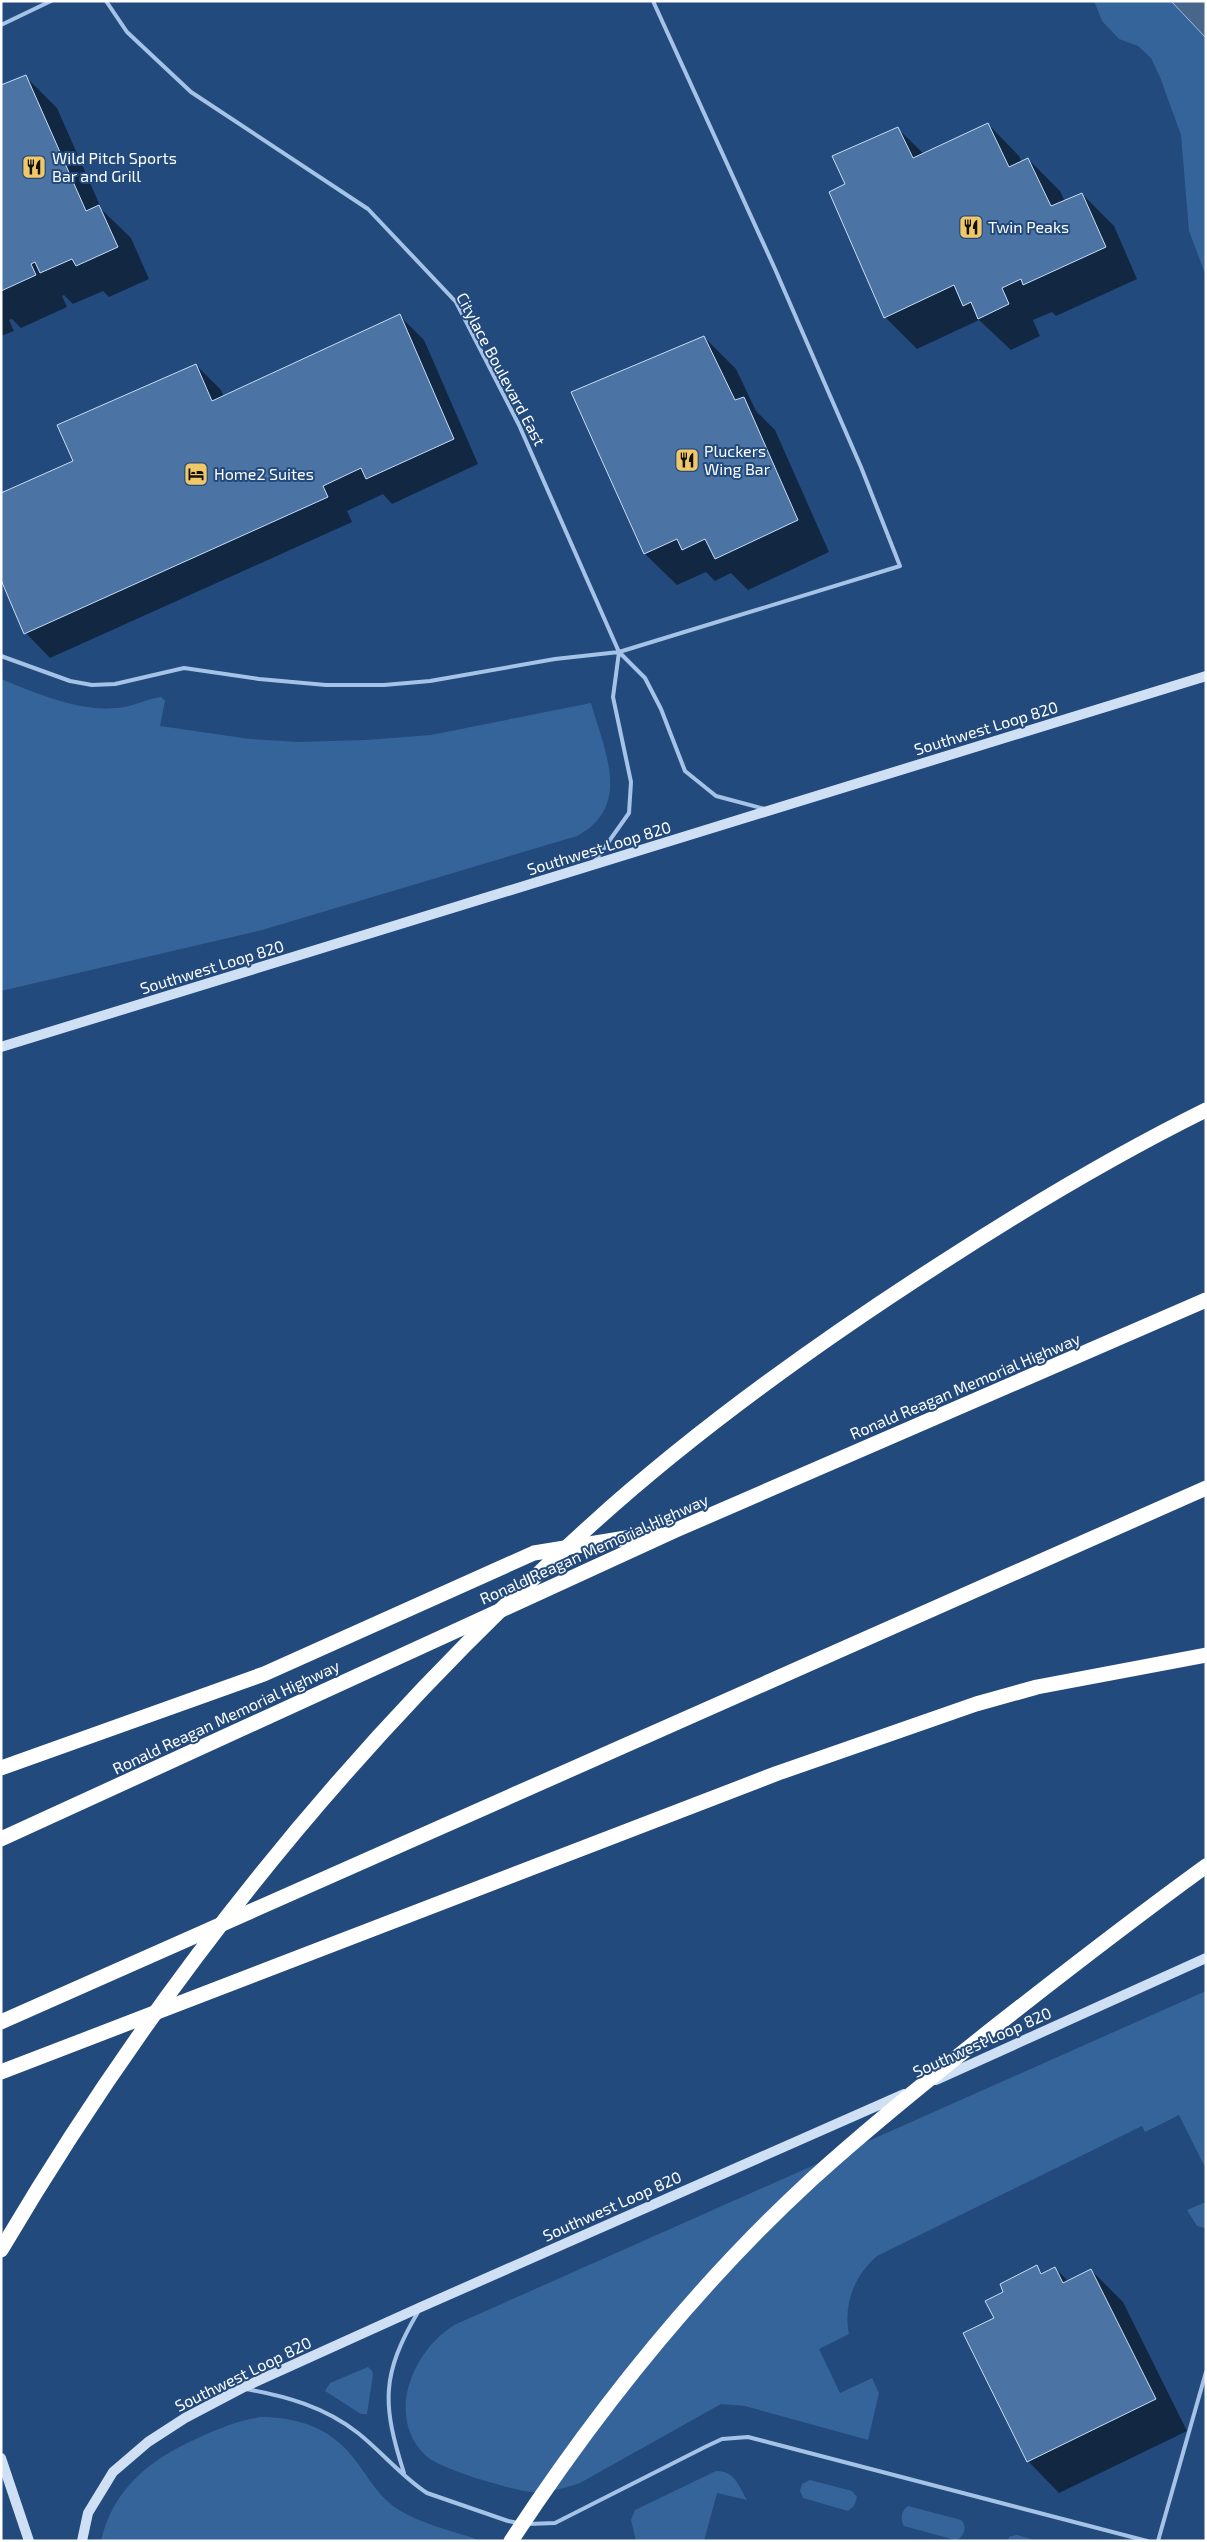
<svg xmlns="http://www.w3.org/2000/svg" width="1207" height="2542" viewBox="0 0 1207 2542" font-family="'Exo 2',sans-serif">
	<style>
		.green { fill: #35649a }
		.water { fill: #48668a; stroke: #99bee7 }
		.shadow { fill: #0007 }
		.building { fill: #4b74a5; stroke: #c8ddf4 }
		.lines { fill: none; stroke-linecap: round; stroke-linejoin: round }
		.service { stroke: #a5c3e6; stroke-width: 4 }
		.secondary { stroke: #cfe0f5; stroke-width: 10 }
		.motorway { stroke: #fff; stroke-width: 15 }
		.motorway-bridge { stroke: #fff; stroke-width: 15 }
		.labels { text-anchor: middle; stroke-width: 4; stroke-linejoin: round; paint-order: stroke }
		.poi-label { font-size: 16px; fill: #fff; stroke: #224a7c; text-anchor: start }
		.street-label { font-size: 16px; fill: #fff; stroke: #224a7c }
	</style>
	<rect width="100%" height="100%" fill="#224a7c"/>
	<path class="green" d="M1094,1h77l35,37v238l-17,-45 -8,-96 -21,-58 -9,-19 -13,-12 -19,-7 -17,-18z
		M1,679c37,15 82,35 123,28 13,-2 25,-9 37,-10l4,4 -5,25 90,13 49,3 67,-2 65,-5 160,-32c13,47 42,103 -14,133l-315,94 -261,61z
		M1206,1991v178l-27,-54 -34,17 -3,-6 -265,130c-23,20 -34,49 -28,78l-30,15 21,44 32,-15 7,15 -11,47 -123,-34 -24,-2 -141,79c-15,5 -32,10 -48,9 -20,-2 -94,-23 -107,-37 -40,-40 -12,-104 29,-130z
		M1206,2202v26h-1l-8,-2 -10,-16z
		M368,2367l4,4 1,4 -6,39h-6l-36,-23 5,-8z
		M260,2417c36,0 69,10 92,39 14,17 23,36 41,50 25,18 61,25 89,35h-381c12,-52 48,-81 95,-102 21,-10 41,-18 64,-22z
		M716,2471c18,-1 23,15 31,29l-30,-7 -13,48h-68l-5,-21 4,-10z
		M810,2480l42,11 5,6 -3,9 -6,5 -45,-13 -3,-7 2,-7z
		M908,2506l53,14c6,5 4,14 -2,19l-4,1 -51,-14c-4,-7 -3,-15 4,-20z
		M1016,2535h1l21,6h-30l1,-4z"/>
	<path class="water" d="M1171,1h35v37z"/>
	<path class="shadow" d="M25,76l32,32 45,102 29,28 18,41 -40,18 -6,-6 -30,13 -9,-9 -2,1 5,11 -46,21 -9,-9 -3,1 5,11 -13,5v-249z
		M988,124l31,32 3,6 6,-3 32,32 5,11 17,-8 32,32 23,53 -81,37 -4,-4 -19,8 7,16 -29,14 -32,-30 -62,29 -32,-32 -39,-132 52,-56 26,25z
		M399,315l25,25 54,124 -86,40 -9,-10 -36,17 5,11 -302,136 -24,-25 -18,-40 -7,-7v-91l73,-34 122,-96 25,25 3,7z
		M704,337l32,32 20,42 19,19 54,122 -81,38 -17,-17 -16,8 -9,-9 -29,13 -32,-31 -72,-161z
		M1037,2267l6,7 12,-6 13,13 23,-11 32,32 64,129 -128,62 -31,-32 -32,-142 9,-26z"/>
	<path class="building" d="M26,75l60,136 13,-6 19,42 -42,19 -4,-7 -32,14 -5,-11 -4,2 5,11 -35,16v-206z
		M988,123l21,44 19,-9 23,48 31,-13 24,54 -83,38 -2,-6 -19,9 7,16 -31,15 -7,-17 -8,4 -9,-21 -70,33 -55,-126 16,-8 -13,-28 66,-29 15,31z
		M400,314l54,125 -88,40 -5,-11 -38,18 5,11 -304,137 -23,-54v-87l72,-32 -16,-36 139,-61 16,37z
		M704,336l31,64 9,-3 54,123 -83,39 -10,-20 -23,11 -5,-11 -33,15 -73,-162z
		M1037,2265l4,9 14,-7 8,16 28,-14 65,130 -129,63 -64,-129 31,-15 -9,-17 18,-9 -3,-8z"/>
	<g class="lines">
		<path class="service" d="M106,1l21,31 64,60 177,117 88,93 63,123 100,227 26,26 16,31 24,62 31,25 49,13
			M1,25l50,-24
			M1,656l69,25 22,4 23,-1 69,-16 75,11 67,6h58l46,-4 125,-22 64,-7 281,-86 -39,-99 -86,-198 -122,-268
			M595,861l34,-48 2,-31 -18,-85 6,-45
			M246,2389c40,7 79,18 112,44 24,19 44,44 69,60l81,28 10,2
			M404,2473c-22,-69 -23,-98 14,-161
			M528,2524l27,-1 150,-76 17,-8 26,-2 399,104
			M1158,2541l48,-169"/>
		<path class="secondary" d="M1,1047l1205,-371
			M936,2080l270,-122
			M1,2458l28,83
			M82,2541l6,-28 25,-41 35,-30 37,-24 57,-30 179,-81 483,-213"/>
		<path class="motorway" d="M1,1768l263,-94 270,-121 123,-20
			M1,1839l675,-309 530,-230
			M1,2022l1205,-534
			M1,2072l777,-299 198,-69 61,-17 169,-32"/>
		<path class="motorway-bridge" d="M1,2250c159,-270 357,-515 590,-725 108,-98 229,-184 352,-263 85,-55 172,-107 263,-152
			M511,2541c86,-131 185,-255 300,-361 58,-53 119,-102 181,-151 70,-55 141,-110 214,-163"/>
	</g>
	<defs>
		<g id="restaurant-square" transform="scale(1.25)"><rect x="-9" y="-9" width="18" height="18" rx="4" fill="#f1c868" stroke="#224a7c"/><path d="M-5-6h1v4h1v-4h1v4h1v-4h1v5L-1.5 .5V6h-2V.5L-5-1ZM5-6V6H3V1.5H1.5Q1.5-4 5-6Z" fill="#111"/></g>
		<g id="hotel-square" transform="scale(1.25)"><rect x="-9" y="-9" width="18" height="18" rx="4" fill="#f1c868" stroke="#224a7c"/><path d="M-6-4.5h1.5V1H6V5H4.5V3h-9V5H-6ZM-4 0a1.8 1.8 0 1 1 3.6 0ZM.5 0V-2.5h3Q6-2.5 6 0Z" fill="#111"/></g>
	</defs>
	<g fill-rule="evenodd">
		<use href="#restaurant-square" x="34" y="167"/>
		<use href="#restaurant-square" x="971" y="227"/>
		<use href="#restaurant-square" x="687" y="460"/>
		<use href="#hotel-square" x="196" y="474"/>
	</g>
	<g class="labels">
		<g class="poi-label">
			<text x="52" y="164">Wild Pitch Sports<tspan x="52" dy="18">Bar and Grill</tspan></text>
			<text x="988" y="233">Twin Peaks</text>
			<text x="704" y="457">Pluckers<tspan x="704" dy="18">Wing Bar</tspan></text>
			<text x="214" y="480">Home2 Suites</text>
		</g>
		<g class="street-label">
			<text transform="translate(501 369) rotate(62)" y="6">Citylace Boulevard East</text>
			<text transform="translate(986 728) rotate(-17)" y="6">Southwest Loop 820</text>
			<text transform="translate(599 848) rotate(-17)" y="6">Southwest Loop 820</text>
			<text transform="translate(212 967) rotate(-17)" y="6">Southwest Loop 820</text>
			<text transform="translate(965 1386) rotate(-23)" y="6">Ronald Reagan Memorial Highway</text>
			<text transform="translate(594 1549) rotate(-24)" y="6">Ronald Reagan Memorial Highway</text>
			<text transform="translate(226 1717) rotate(-25)" y="6">Ronald Reagan Memorial Highway</text>
			<text transform="translate(982 2042) rotate(-24)" y="6">Southwest Loop 820</text>
			<text transform="translate(612 2206) rotate(-24)" y="6">Southwest Loop 820</text>
			<text transform="translate(243 2374) rotate(-26)" y="6">Southwest Loop 820</text>
		</g>
	</g>
	<rect width="1207" height="2542" fill="none" stroke="#ffffff" stroke-width="5"/>
</svg>
